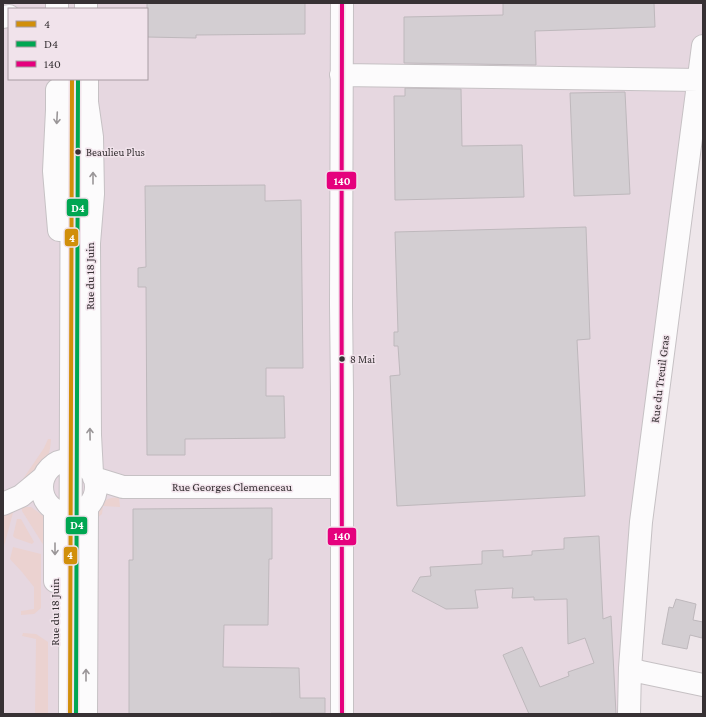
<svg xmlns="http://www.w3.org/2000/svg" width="706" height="717" viewBox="0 0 706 717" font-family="'Crimson Pro',serif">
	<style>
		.built { fill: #e6d7e0; fill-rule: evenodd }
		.green { fill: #ebd2d0 }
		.building { fill: #d3ced2; stroke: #beb8bc }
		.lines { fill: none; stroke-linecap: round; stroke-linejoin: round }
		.minor-casing { stroke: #c6c1c4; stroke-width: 24 }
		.minor { stroke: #fcfbfc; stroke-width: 22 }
		.bus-1-casing { stroke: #f1e3eb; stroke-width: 7 }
		.bus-2-casing { stroke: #f1e3eb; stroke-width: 7 }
		.bus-3-casing { stroke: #f1e3eb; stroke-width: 7 }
		.bus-1 { stroke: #d18f0a; stroke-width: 4 }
		.bus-2 { stroke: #00a651; stroke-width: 4 }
		.bus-3 { stroke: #e5007d; stroke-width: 4 }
		.oneway { stroke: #9a9698 }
		.bus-dot { fill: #373134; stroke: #f1e3eb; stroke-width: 1.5 }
		.labels { text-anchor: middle; stroke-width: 3; stroke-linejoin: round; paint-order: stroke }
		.bus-label { font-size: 11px; fill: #373134; stroke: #f1e3eb; text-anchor: start }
		.street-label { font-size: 12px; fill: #373134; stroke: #f1e3eb }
		.line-badge { stroke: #f1e3eb; stroke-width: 1.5 }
		.badge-label { font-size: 11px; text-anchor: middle; font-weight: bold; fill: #fff }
	</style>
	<rect width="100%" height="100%" fill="#eee6ea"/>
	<path class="built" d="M3,3h700v43l-74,668h-626zM9,9h138v70h-138z"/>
	<path class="green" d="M48,439h3c-1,24 -11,30 -27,46l-1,-6 21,-31z
		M119,497l1,10 -17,-1 -1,8 -6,5 1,-11c7,-8 10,-10 22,-11z
		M22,507h9l7,5 6,5 4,9 -4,20 -22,-35z
		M14,509l-11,41v-37z
		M17,519h4l13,23 -2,2 -17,-6 -2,-2z
		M13,547l28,7v54l-7,6 -13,1v-4l13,-2v-22l-12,-15 -12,-13z
		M23,633l13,1 12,8v72h-13l1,-75 -14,-3z"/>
	<path class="building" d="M147,3h158v31l-109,1v3l-49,-1z
		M503,3h151l1,24 -120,4 1,34 -132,-2v-46l99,-2z
		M405,88l56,1 1,57 60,-1 2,52 -129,3 -1,-104h11z
		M625,92l5,102 -56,2 -4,-103z
		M265,185v16l36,-1 2,168h-37v28h18l1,42 -100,1v16h-38l-1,-168h-8v-19l8,-1 -1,-81z
		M586,227l4,112 -13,1 8,156 -188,10 -7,-130 10,-1 -2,-29h-4v-14h4l-3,-100z
		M272,508v51h-3l-1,66h-44l-1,42 76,1 1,30h25v15h-54v1h-142v-154h4v-51z
		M599,536l4,83 8,-3 5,98h-87l-26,-59 19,-8 18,40 29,-11 -1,-4 26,-9 -9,-25 -17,6 -1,-45 -33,1v-3l-22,1 1,-10 -38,2 3,18 -32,1 -34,-18 8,-14 11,-1 -1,-9 52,-3v-13l21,-1v7l29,-2v-4l32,-2v-11z
		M676,599l20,5 -3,16 10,2v9l-1,7 -12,-3 -3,14 -25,-5 7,-37 4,1z"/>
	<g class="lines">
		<g class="minor-casing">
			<path id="minor" d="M57,3v6
				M86,3v6
				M342,3l-1,302 1,87v322
				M3,17l6,-1
				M341,75l358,5
				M87,79v23l5,35 1,57 -4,49 1,192 2,38
				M57,90v20l-3,61 5,59
				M42 487a27 27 0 1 1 54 0a27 27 0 1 1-54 0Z
				M94,478l29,9h218
				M3,504l18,-8 23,-19
				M55,581v-71
				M630,668l11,4 62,13
				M70,714l2,-635
				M86,714l1,-206
				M629,714l1,-46 11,-146 62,-476"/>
		</g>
		<use href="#minor" class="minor"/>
		<g class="bus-1-casing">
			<path id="bus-1" d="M70,714l2,-635"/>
		</g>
		<g class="bus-2-casing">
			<path id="bus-2" d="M76,714l2,-635"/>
		</g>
		<g class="bus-3-casing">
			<path id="bus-3" d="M342,3c-1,237 0,474 0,711"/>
		</g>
		<use href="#bus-1" class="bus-1"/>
		<use href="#bus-2" class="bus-2"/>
		<use href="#bus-3" class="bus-3"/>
	</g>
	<defs><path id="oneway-shaft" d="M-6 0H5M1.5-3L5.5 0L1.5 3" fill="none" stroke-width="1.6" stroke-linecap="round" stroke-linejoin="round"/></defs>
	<g class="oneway">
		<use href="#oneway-shaft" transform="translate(57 118) rotate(93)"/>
		<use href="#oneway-shaft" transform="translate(93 178) rotate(-90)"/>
		<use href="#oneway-shaft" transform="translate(90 434) rotate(-91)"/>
		<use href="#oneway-shaft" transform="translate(55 549) rotate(90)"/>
		<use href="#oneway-shaft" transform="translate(86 675) rotate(-90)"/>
	</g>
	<g class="bus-dot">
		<circle cx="78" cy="152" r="3.5"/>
		<circle cx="342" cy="359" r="3.5"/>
	</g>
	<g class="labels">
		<g class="bus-label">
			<text x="86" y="156">Beaulieu Plus</text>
			<text x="350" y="363">8 Mai</text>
		</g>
		<g class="street-label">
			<text transform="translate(90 276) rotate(-90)" y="4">Rue du 18 Juin</text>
			<text transform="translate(660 379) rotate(-83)" y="4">Rue du Treuil Gras</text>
			<text x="232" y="491">Rue Georges Clemenceau</text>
			<text transform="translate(55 612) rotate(-90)" y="4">Rue du 18 Juin</text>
		</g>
	</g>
	<g class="line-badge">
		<rect x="326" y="171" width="31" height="19" rx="4" fill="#e5007d"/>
		<rect x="66" y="198" width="23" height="19" rx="4" fill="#00a651"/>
		<rect x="64" y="228" width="15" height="19" rx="4" fill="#d18f0a"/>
		<rect x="65" y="516" width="23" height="19" rx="4" fill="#00a651"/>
		<rect x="327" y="527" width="30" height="19" rx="4" fill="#e5007d"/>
		<rect x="63" y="546" width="15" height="19" rx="4" fill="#d18f0a"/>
	</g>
	<g class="badge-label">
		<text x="342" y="185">140</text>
		<text x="78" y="212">D4</text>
		<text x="72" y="242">4</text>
		<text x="77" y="529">D4</text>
		<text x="342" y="540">140</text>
		<text x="70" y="559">4</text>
	</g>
	<rect width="706" height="717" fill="none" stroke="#373134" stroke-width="8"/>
	<rect x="8" y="8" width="140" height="72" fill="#f1e3eb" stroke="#a79ca2"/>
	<rect x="16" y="21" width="20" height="6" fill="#d18f0a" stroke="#a79ca2"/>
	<text x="44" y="28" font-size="12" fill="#373134">4</text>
	<rect x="16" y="41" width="20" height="6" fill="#00a651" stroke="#a79ca2"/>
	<text x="44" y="48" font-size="12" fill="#373134">D4</text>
	<rect x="16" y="61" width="20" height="6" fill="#e5007d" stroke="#a79ca2"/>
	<text x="44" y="68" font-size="12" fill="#373134">140</text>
</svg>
